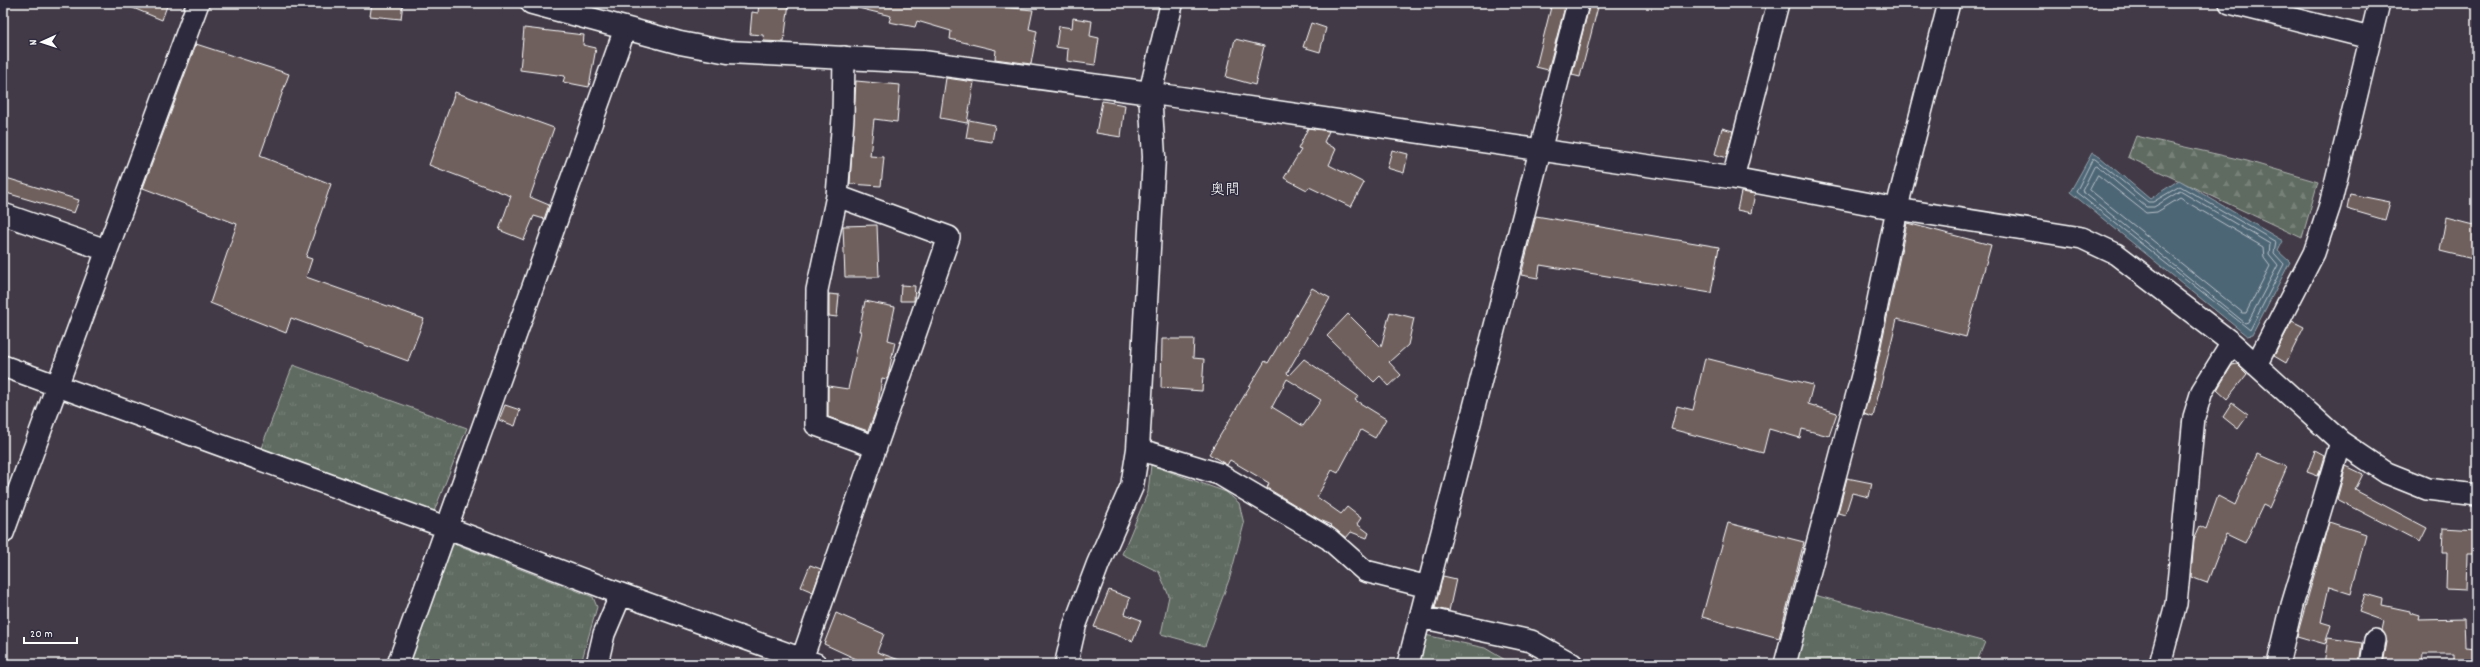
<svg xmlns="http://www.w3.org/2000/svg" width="2480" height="667" viewBox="0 0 2480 667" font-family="Dekko,'Klee One',sans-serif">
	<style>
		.grass { fill: url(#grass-tufts); stroke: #afb5b0 }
		.forest { fill: url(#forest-firs); stroke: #afb5b0 }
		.water { fill: #4d6676; stroke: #94a3ad }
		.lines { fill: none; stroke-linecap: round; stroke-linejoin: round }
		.shore { stroke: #b8c2c8; stroke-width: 1 }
		.building { fill: #6f605d; stroke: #fff; fill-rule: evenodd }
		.street-casing { stroke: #fff; stroke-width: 24 }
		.secondary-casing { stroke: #fff; stroke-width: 25 }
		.street { stroke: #2f2a3d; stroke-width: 21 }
		.secondary { stroke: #2f2a3d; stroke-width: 22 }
		.labels { text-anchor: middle; stroke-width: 3; stroke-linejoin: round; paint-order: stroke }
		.quarter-label { font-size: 15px; fill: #fff; stroke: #2f2a3d }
	</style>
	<defs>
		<pattern id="grass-tufts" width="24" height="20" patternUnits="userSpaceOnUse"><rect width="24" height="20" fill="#5f6b60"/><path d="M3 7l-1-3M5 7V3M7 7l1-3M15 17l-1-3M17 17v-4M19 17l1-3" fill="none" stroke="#778178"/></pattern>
		<pattern id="forest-firs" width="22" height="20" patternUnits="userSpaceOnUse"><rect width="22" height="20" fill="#5f6b60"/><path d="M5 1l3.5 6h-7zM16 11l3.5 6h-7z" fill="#778178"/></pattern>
	</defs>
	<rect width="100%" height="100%" fill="#423a47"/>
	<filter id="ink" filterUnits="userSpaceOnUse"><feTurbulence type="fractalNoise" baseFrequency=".025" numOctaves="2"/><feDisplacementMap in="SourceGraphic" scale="8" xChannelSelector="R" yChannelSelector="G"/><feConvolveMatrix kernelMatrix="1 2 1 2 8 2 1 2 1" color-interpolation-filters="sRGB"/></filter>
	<g filter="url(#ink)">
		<path class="grass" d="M293,365l174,63 -34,86 -172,-66z
			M1151,465l75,27 13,11 5,21 -14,53 -25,69 -44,-12 8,-38 -10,-24 -37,-18 26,-62z
			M455,544l138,53 4,10 -14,49v8h-176l41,-115z
			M1811,594l174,48 -9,22h-182z
			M1425,635l60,13 27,16h-94z"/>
		<path class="forest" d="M2136,136l111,25 71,21 -16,56 -174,-81z"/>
		<path class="water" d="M2092,153l8,4 50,42 29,-19 104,61 -5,10 12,11 -38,73 -5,1 -177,-144z"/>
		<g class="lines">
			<path class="shore" d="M2095,159l53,43h5l27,-16 96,56 -2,11 10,11 -34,66 -174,-138 16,-32z
				M2097,166l49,41h8l26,-16 90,53 -1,10 9,11 -30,57 -3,1 -163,-132 12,-24z
				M2098,175l48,38 11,-1 23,-14 83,49 1,11 6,8 -24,47h-3l-153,-123z"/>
		</g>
		<path class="building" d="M121,3h47l-6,17z
			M372,3h31l-2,16 -31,-3z
			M759,3h30l-5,39 -20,-1 -1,-6 -13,-1 2,-22 6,1z
			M858,3h135l-1,3 41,4 -4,19 8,2 -6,33 -36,-5 1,-9 -46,-11 1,-8 -34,-10 -2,6 -26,-5 2,-6 -33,-8z
			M1552,3h14l-18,67 -12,-3z
			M1590,3h9l-19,74 -8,-2z
			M1073,18l19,3 -2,15 9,2 -4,27 -28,-4 1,-12 -12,-2 3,-21 13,2z
			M1311,23l15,5 -6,24 -17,-5z
			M524,28l60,7 -1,10 13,3 -7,39 -26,-5 2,-6 -45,-6z
			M1235,39l29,7 -9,39 -29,-8z
			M196,44l93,30 -29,82 71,28 -25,73 6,2 -6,18 118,42 -16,42 -117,-43 -5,15 -76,-30 27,-79 -94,-36z
			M946,78l28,4 -7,41 -27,-5z
			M856,81l44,4 -3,37 -23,-3 -4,37 14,1 -3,29 -31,-2z
			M455,92l99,36 -24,69 19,8 -5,14 -10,-3 -10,24 -25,-10 12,-34 -82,-31z
			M1102,101l23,4 -4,32 -25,-4z
			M969,120l26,5 -3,17 -26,-4z
			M1308,128l21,3 -5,11 12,7 -7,16 35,18 -13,24 -42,-20 -2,3 -23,-12 17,-28 -3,-1z
			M1722,128l11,3 -7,27 -11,-4z
			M1392,150l16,4 -4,19 -17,-5z
			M3,177l76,23 -5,13 -71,-21z
			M1741,192l14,2 -4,19 -14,-3z
			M2350,194l40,8 -5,18 -38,-11z
			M1536,216l183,31 -8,46 -171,-28 -2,13 -17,-3z
			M2446,218l31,8v34l-37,-9z
			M1907,223l84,22 -25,92 -69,-18 -24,98 -9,-3 12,-44z
			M877,225l2,52h-34l-2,-51z
			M901,285l14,1 -1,15h-14z
			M1312,288l18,10 -43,75 2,2 15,-16 54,37 -3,4 31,19 -11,19 -14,-8 -23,43 -6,-3 -15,27 24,17 6,-7 14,11 -4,6 12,9 -2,5 -16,-6 -5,6 -15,-12 1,-1 -12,-5 -53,-32 2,-5 -39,-23 -3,5 -18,-11 56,-93 3,2zM1287,379l34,21 -18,26 -31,-19z
			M829,294l10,1 -2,22 -8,-1z
			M865,301l30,6 -7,33 7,2 -7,34 -1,3 -5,-1 -4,27 -10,26 -40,-14v-31l20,3 13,-58h-2z
			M1390,312l24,6 -6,27 -19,17 12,13 -12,11 -9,-10 -6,6 -47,-46 21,-22 33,33z
			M2292,321l12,6 -18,36 -12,-7z
			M1162,339h32l-1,19 11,1 -2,32 -41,-3z
			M1705,358l108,27 -5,19 29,9 -8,23 -27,-7 -2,9 -31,-9 -6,24 -92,-24 6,-23 16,4z
			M2237,364l10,10 -20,25 -10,-9 15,-25z
			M2232,403l16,12 -10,14 -15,-12z
			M505,405l15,5 -5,16 -16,-6z
			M2315,451l9,5 -6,20 -11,-4z
			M2257,454l30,13 -18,41 -6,-3 -18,38 -19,-9 -19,49 -16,-6 3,-38 6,-13 6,3 12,-33 17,9z
			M2346,466l17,8 -8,16 72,38 -7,14 -83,-43z
			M1847,478l25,5 -3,14 -17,-4 -7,22 -7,-2z
			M2329,522l37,12 -15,60 -22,-7 -8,35 10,3 -6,19 -28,-8z
			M1728,523l76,19 -25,96 -77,-21z
			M2443,528l34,2v24h-10l-1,36 -20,-1 1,-37h-5z
			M810,565l11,4 -8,23 -12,-5z
			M1443,576l13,3 -7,32 -14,-3z
			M1109,590l21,8 -5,16 16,6 -8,21 -39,-14z
			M2365,594l18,5 -1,6 28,6v2l10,3 -1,4 45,-1 1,28 12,1v16h-23v-10h-31l-1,10h-39l4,-22 -5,-12 2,-9 -25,-9z
			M836,613l48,21 -7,18 28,10v2h-38l-43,-20z
			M2328,638l34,5 -3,21h-35z"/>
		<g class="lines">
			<g class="street-casing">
				<path id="street" d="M2230,3l140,35
					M1150,93l583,85 164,31 185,29 34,16 116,89 109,99 46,31 40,16 50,6
					M1733,178l45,-175
					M837,196l-20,94 -1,135 60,22
					M3,214l103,36
					M2256,365l58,-112 16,-48 49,-202
					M3,366l445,162 173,66 195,70
					M1138,449l81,25 110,65 36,32 63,16
					M3,533l195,-530
					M1420,617l111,24 41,23
					M802,659l147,-422 -112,-41 6,-78 1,-61
					M398,664l227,-635
					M597,664l7,-30 17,-40
					M1408,664l170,-661
					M1785,664l79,-296 36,-173 49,-192
					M2160,664l16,-60 18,-187 8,-26 30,-48
					M2278,664l14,-59 49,-163
					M2371,664l4,-24"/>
			</g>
			<g class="secondary-casing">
				<path id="secondary" d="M532,3l148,40 48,9 195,10 227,31
					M1066,664l9,-39 23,-61 34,-78 6,-37 16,-292 -4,-64 22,-90"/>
			</g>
			<use href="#street" class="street"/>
			<use href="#secondary" class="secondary"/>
		</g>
	</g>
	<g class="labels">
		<g class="quarter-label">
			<text x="1225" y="194">奥間</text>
		</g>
	</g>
	<rect width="2480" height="667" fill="none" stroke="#2f2a3d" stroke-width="16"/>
	<rect x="8" y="8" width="2464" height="651" fill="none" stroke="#fff" stroke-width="1.5" filter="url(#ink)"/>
	<g transform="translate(42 42) rotate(267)" stroke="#2f2a3d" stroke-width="3" paint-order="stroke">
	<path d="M0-3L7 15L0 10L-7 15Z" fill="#ffffff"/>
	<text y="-6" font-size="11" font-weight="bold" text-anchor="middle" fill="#ffffff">N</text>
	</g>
	<path d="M24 637v6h53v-6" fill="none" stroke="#ffffff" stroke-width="2"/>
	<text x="30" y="637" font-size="12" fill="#ffffff" stroke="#2f2a3d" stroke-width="3" paint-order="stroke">20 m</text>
</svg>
